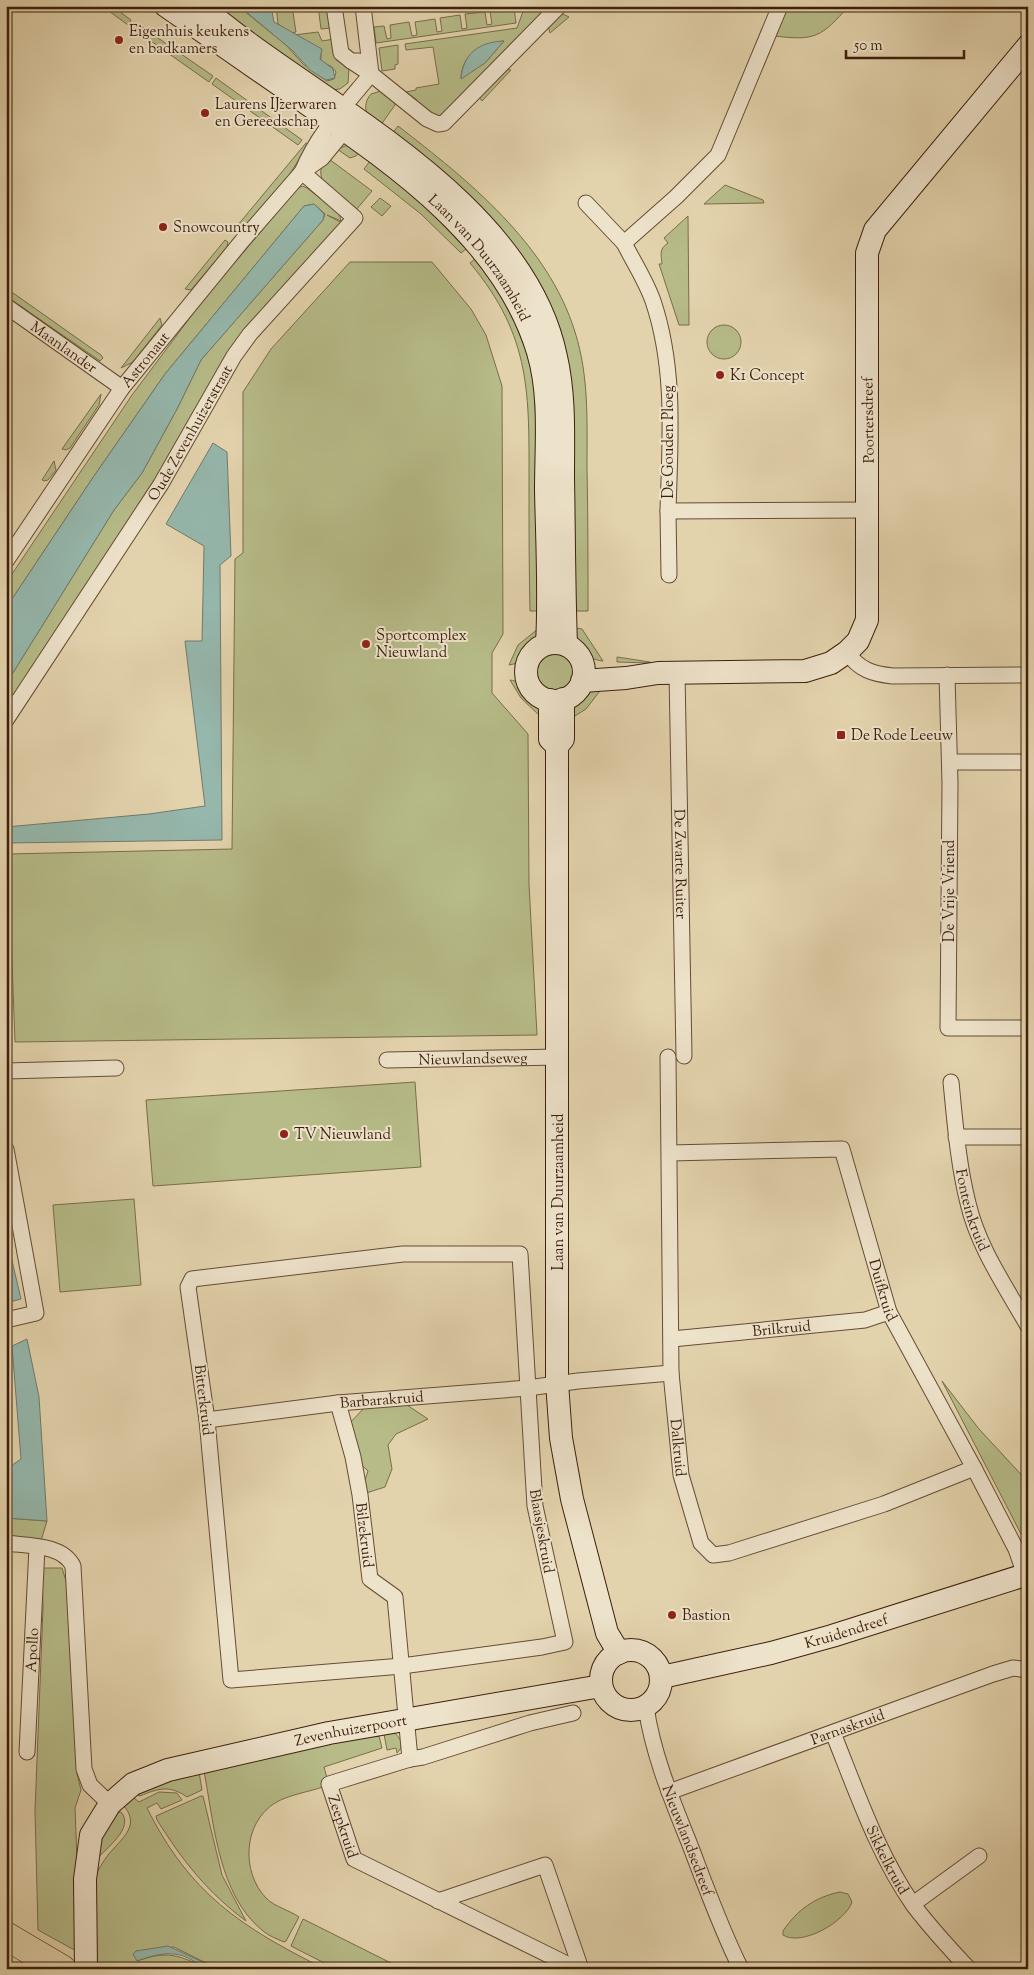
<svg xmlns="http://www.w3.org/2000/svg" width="1034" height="1975" viewBox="0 0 1034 1975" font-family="'Sorts Mill Goudy',serif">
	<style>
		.green { fill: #b6bb88; stroke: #7a6d4a; fill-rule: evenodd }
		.water { fill: #95b7ac; stroke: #727a6c }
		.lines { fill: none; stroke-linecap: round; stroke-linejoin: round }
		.street-casing { stroke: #664c34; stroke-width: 17 }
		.secondary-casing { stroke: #3d1f0c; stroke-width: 24 }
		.highway-casing { stroke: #3d1f0c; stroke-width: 29 }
		.street { stroke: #ede2ca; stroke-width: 15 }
		.secondary { stroke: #ede2ca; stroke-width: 22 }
		.highway { stroke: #e3d3ad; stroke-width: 28 }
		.poi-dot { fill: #8f2418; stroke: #ede2ca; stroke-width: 2 }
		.labels { text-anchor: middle; stroke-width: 4; stroke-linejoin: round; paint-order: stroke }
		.poi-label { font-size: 15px; fill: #3d1f0c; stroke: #ede2ca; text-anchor: start }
		.street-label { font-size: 15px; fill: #3d1f0c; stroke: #ede2ca }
	</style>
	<rect width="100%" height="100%" fill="#e3d3ad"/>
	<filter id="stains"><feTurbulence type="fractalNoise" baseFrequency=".004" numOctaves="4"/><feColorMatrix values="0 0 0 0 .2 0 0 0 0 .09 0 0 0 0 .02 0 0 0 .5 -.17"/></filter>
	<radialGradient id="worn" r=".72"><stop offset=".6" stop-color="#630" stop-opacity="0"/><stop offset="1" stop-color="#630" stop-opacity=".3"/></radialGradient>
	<path class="green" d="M102,6h10l19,14 -3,5z
		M216,6h22l48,39 17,19 24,17 7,-2 2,-7 -4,-5 -11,-6v-12l-27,-14 24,-3 4,9 12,-2 15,30 -1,14 -8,6 -10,1z
		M276,6h16l4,26 -5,1 -13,-9z
		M318,6h11l2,22 -10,1z
		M525,6h26l-106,109 -7,3 -23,-15 2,-3 -11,-8 10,-2v-2l23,-4 -6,-37 -27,3 -1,-6 112,-16zM504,41l-19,22 -24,15c1,-25 21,-34 43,-37z
		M787,6h62c-28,31 -33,35 -75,30z
		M514,8l2,15 -140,20 -2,-16 10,-1 3,13 4,-1 -1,-13 19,-3 3,14 5,-1 -2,-13 20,-3 2,13 5,-1 -2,-13 20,-3 2,14 5,-1 -2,-14 20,-2 2,13 5,-1 -2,-13z
		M561,13l8,4 -19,16 -2,-7z
		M135,22l78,54 -4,6 -78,-55z
		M398,45v19l-3,1v4l-13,2 -3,-23z
		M505,69l6,1 -29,31 -3,-4z
		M216,78l86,62 -4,5 -86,-61z
		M381,91l13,10 1,4 -17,24c-10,-11 -18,-22 -7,-35z
		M398,126c70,54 150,118 177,206 14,44 12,89 12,135 1,48 1,96 1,144h-19l-3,-229 -177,-244z
		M306,143l3,1 -20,31 -45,52h-5l-2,-1z
		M348,145l14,3 -6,8 -6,2 -13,-9z
		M373,157l18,14 75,78 -5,4 -40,-39 -57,-45z
		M329,159l43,32 -16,19 -33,-28c-4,-10 -3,-17 6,-23z
		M725,185l38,15 1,3 -60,1z
		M302,186l5,2 32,25 2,8 -14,-6 15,8c-127,151 -229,323 -336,489v-28l108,-174 28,-37 35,-64 24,-49 122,-140 2,-6 -11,-10 -10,2 -139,168 -71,102 -88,132v-25l126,-188 72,-96 93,-110z
		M380,198l11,8 -9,10 -11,-9z
		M688,216l1,109h-10l-20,-61h3c-1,-10 -3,-15 6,-21l-4,-5z
		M225,240l3,2 -1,5 -36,43 -6,-1z
		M476,258l15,16 42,76 10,261h-13c-1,-42 -1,-84 -1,-126 0,-90 3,-148 -59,-222z
		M350,262h82l39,47 15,26 16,51 1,248 -11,19v40l36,41 1,150 8,151 -522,7 -7,-188 224,-5 3,-290 8,-6v-161l28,-43z
		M6,288l95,67 2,3 -3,3 -94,-65z
		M160,318l2,7 -29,37 -12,6z
		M707 342a17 17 0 1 1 34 0a17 17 0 1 1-34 0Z
		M101,394l-2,11 -29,43 -4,2 -4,-1z
		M54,461l2,9 -8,10 -4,1 -2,-1z
		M570,627l12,2 21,32c-18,-1 -27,-19 -33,-34z
		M538,629l1,12 -21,22 -9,2 9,-20z
		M537 673a19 19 0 1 1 38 0a19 19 0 1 1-38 0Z
		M617,657l33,5 1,1 -34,-1z
		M510,680c13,1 23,18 31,28l-1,8 -19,-18z
		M603,687l-17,22 -16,10c3,-19 14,-29 33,-32z
		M415,1082l6,85 -268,19 -7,-86z
		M134,1199l7,86 -81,7 -7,-87z
		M942,1381l37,48 49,53v49l-7,3z
		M407,1405l21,14 -32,15 -8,11 4,24 -7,18 -25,8 8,-24 -15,-14 -8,-29 21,-22z
		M6,1518l41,3 -6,20 -35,-5z
		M42,1568h20l5,16 10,190 4,16 -6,18 2,52 17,19c4,-9 8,-16 14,-24 13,-16 33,-29 16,-49l10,-8 5,4 20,-10 18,1 5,7 -21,9 -4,-6 -10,5c43,86 94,119 178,161h-107l-44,-22 -38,4 1,10c31,-11 42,-6 70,8h-98l-71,-39 -3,-119 8,-203z
		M395,1733c6,7 10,12 2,20l-1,-5 -9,2 -3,-16z
		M379,1736l3,12 -58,19 3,11 -4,9c-15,5 -35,8 -48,16 -32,20 -34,69 -9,95 9,9 23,12 33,19l-13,24 -2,1c-7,-3 -15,-6 -21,-11 -45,-36 -49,-108 -59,-160l133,-31z
		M199,1772l3,18 -15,7c-17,-12 -28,-9 -47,-1l-2,-1 11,-8z
		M201,1796h2l19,79 24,46c-38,-28 -64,-61 -89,-101l-1,-4z
		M121,1812c14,16 -15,36 -25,48l6,-23 15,-24z
		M840,1892l8,2 4,8c-6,19 -50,45 -69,33v-4c14,-21 32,-34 57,-39z
		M303,1919l100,50h-67l-45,-23z"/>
	<path class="water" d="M239,6h32l3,16 48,27 -2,10 13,10 2,9 -9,2 -16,-10 -17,-19z
		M504,41l-19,22 -24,16c2,-24 16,-37 43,-38z
		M314,204l10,10 -1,6 -122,140 -24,49 -35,64 -28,37 -108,174v-76l88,-132 71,-102 139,-168z
		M213,443l14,9 4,104 -11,9 2,275 -216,3v-16l143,-13 56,-8 -20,-165h17l2,-95 -38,-22z
		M6,1235l15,64 -15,4z
		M27,1339l12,58 8,124 -41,-3 2,-50 13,-9 -9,-113z
		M168,1946l50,23c-13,0 -19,-5 -30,-11 -16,-8 -35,-3 -51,3l-4,-7 3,-3z"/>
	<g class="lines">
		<g class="street-casing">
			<g id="street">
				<path d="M334,6l7,47 10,8h8"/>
				<path d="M780,6l-62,149 -42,42 -52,46c9,18 22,38 29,58 23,68 17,139 15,210l201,-1"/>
				<path d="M351,61l20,13 56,45 11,5 6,-1 115,-117"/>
				<path d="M302,172c16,-39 43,-66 69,-98l-8,-68"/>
				<path d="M586,203l38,40"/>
				<path id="s1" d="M6,306l116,82"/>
				<path d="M668,511l1,64"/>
				<path id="s2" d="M6,561l116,-173 120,-147 60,-69 20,-14 23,-28 -1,-9"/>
				<path d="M847,652c12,18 26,22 46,24l135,-1"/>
				<path id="s3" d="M677,673l7,383"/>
				<path d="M947,675l3,108 -2,245h80"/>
				<path id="s4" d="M6,720l155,-236 73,-128 16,-22 105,-116 -53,-46"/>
				<path d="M950,762h78"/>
				<path id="s5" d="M668,1057l3,316 10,102 20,68 12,12 16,-2 155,-49 90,-36"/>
				<path id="s6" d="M387,1060l171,-3"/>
				<path d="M6,1071l110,-3"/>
				<path id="s7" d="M951,1082c4,40 7,81 17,121 10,44 38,84 60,123"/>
				<path d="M956,1137h72"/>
				<path d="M6,1149l30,164 -30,7"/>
				<path id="s8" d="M670,1153l172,-4 47,163 85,156 42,81 9,26"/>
				<path d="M403,1254h117l15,252 30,136 -23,5 -140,19 -171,14 -24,-260 -19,-133 4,-8z"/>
				<path id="s9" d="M672,1339l193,-19 24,-8"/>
				<path id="s10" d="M338,1403l15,54 7,38 10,84 25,18 15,162"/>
				<path id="s11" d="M207,1420l131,-17 190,-15 50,-7 93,-8"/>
				<path d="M6,1543c21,3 56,1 67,23l11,203 6,16 20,19"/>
				<path id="s12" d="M646,1707c7,48 26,93 44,138 16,42 31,84 51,124"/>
				<path id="s13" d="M573,1713l-43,10 -107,34 -13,2 -81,25 25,75 223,110"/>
				<path id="s14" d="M833,1733c23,57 45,122 81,173 17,22 36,43 55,63"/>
				<path id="s15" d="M27,1752l10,-205"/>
				<path id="s16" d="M669,1792l324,-118 20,-6 15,2"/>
				<path d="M438,1901l107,-36 36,104"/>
				<path d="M913,1904l66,-48"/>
			</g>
		</g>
		<g class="secondary-casing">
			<g id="secondary">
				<path id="s17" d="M166,6c43,30 87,60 130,90 95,66 207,140 242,256 13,44 8,92 8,138 1,51 4,103 1,154"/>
				<path d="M200,6c17,13 34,27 51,39 108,79 276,170 305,312 9,39 7,80 7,120 1,56 1,112 3,168"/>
				<circle cx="555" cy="672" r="29"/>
				<path d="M582,681l44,-3 32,-5 147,-2 26,-8 16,-11 11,-11 9,-21v-367l8,-23 153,-184"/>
				<path d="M550,700v39l7,7 6,-7v-40"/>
				<path d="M557,746v637l4,55 11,61 35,134 12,20"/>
				<circle cx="631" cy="1680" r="30"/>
				<path id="s18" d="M662,1677l109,-24 61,-17 196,-62"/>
				<path id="s19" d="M86,1969l-1,-90 6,-44 19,-31 23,-20 35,-14 161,-37 272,-47"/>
			</g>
		</g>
		<g class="highway-casing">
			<path id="highway" d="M6,1936l56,33"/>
		</g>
		<use href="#street" class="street"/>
		<use href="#secondary" class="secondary"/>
		<use href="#highway" class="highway"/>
	</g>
	<g class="poi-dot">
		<circle cx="119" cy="40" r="5"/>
		<circle cx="205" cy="113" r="5"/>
		<circle cx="163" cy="227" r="5"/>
		<circle cx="720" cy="375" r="5"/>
		<circle cx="366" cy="644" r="5"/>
		<rect x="836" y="730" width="10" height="10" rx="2.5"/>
		<circle cx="284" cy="1134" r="5"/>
		<circle cx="672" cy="1615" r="5"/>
	</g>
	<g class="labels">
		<g class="poi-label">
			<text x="129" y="36">Eigenhuis keukens<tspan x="129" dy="17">en badkamers</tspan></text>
			<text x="215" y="109">Laurens IJzerwaren<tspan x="215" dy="17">en Gereedschap</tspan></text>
			<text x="173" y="232">Snowcountry</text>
			<text x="730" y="380">K1 Concept</text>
			<text x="376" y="640">Sportcomplex<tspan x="376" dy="17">Nieuwland</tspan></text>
			<text x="851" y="740">De Rode Leeuw</text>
			<text x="294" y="1139">TV Nieuwland</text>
			<text x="682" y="1620">Bastion</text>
		</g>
		<g class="street-label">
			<text dy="5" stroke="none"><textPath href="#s17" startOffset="405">Laan van Duurzaamheid</textPath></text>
			<text dy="5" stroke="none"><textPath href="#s1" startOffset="71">Maanlander</textPath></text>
			<text dy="5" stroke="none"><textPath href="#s2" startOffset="245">Astronaut</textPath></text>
			<text transform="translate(868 420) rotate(-91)" y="5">Poortersdreef</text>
			<text dy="5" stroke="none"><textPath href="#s4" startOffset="341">Oude Zevenhuizerstraat</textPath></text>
			<text transform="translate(668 442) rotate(-90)" y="5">De Gouden Ploeg</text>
			<text dy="5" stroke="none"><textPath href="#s3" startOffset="191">De Zwarte Ruiter</textPath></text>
			<text transform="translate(949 891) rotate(-90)" y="5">De Vrije Vriend</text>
			<text dy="5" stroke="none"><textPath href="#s6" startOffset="86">Nieuwlandseweg</textPath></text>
			<text transform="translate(558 1192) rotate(-90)" y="5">Laan van Duurzaamheid</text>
			<text dy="5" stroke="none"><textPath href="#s7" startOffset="130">Fonteinkruid</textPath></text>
			<text dy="5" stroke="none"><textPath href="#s8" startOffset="319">Duifkruid</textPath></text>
			<text dy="5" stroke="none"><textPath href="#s9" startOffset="110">Brilkruid</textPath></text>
			<text transform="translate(204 1400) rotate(83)" y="5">Bitterkruid</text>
			<text dy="5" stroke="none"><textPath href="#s11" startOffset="176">Barbarakruid</textPath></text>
			<text dy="5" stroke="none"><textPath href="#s5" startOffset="391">Dalkruid</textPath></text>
			<text transform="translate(542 1531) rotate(80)" y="5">Blaasjeskruid</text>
			<text dy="5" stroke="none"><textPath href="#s10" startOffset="135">Bilzekruid</textPath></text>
			<text dy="5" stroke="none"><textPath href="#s18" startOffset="190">Kruidendreef</textPath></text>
			<text dy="5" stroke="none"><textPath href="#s15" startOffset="102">Apollo</textPath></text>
			<text dy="5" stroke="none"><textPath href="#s16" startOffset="190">Parnaskruid</textPath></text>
			<text dy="5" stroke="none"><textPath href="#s19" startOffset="426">Zevenhuizerpoort</textPath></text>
			<text dy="5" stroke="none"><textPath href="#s13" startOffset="299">Zeepkruid</textPath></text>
			<text dy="5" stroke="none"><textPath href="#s12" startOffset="140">Nieuwlandsedreef</textPath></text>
			<text dy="5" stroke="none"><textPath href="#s14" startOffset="138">Sikkelkruid</textPath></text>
		</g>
	</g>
	<rect width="1034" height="1975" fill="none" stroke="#e3d3ad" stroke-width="25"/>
	<rect x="8" y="8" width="1019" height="1960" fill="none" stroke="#3d1f0c" stroke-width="2.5"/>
	<rect x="12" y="12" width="1009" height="1950" fill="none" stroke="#3d1f0c"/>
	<path d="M846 50v8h118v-8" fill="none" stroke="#3d1f0c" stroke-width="2.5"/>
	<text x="854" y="50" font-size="15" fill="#3d1f0c" stroke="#ede2ca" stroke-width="4" paint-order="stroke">50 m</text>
	<rect width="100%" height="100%" filter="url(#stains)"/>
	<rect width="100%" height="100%" fill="url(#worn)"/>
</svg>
